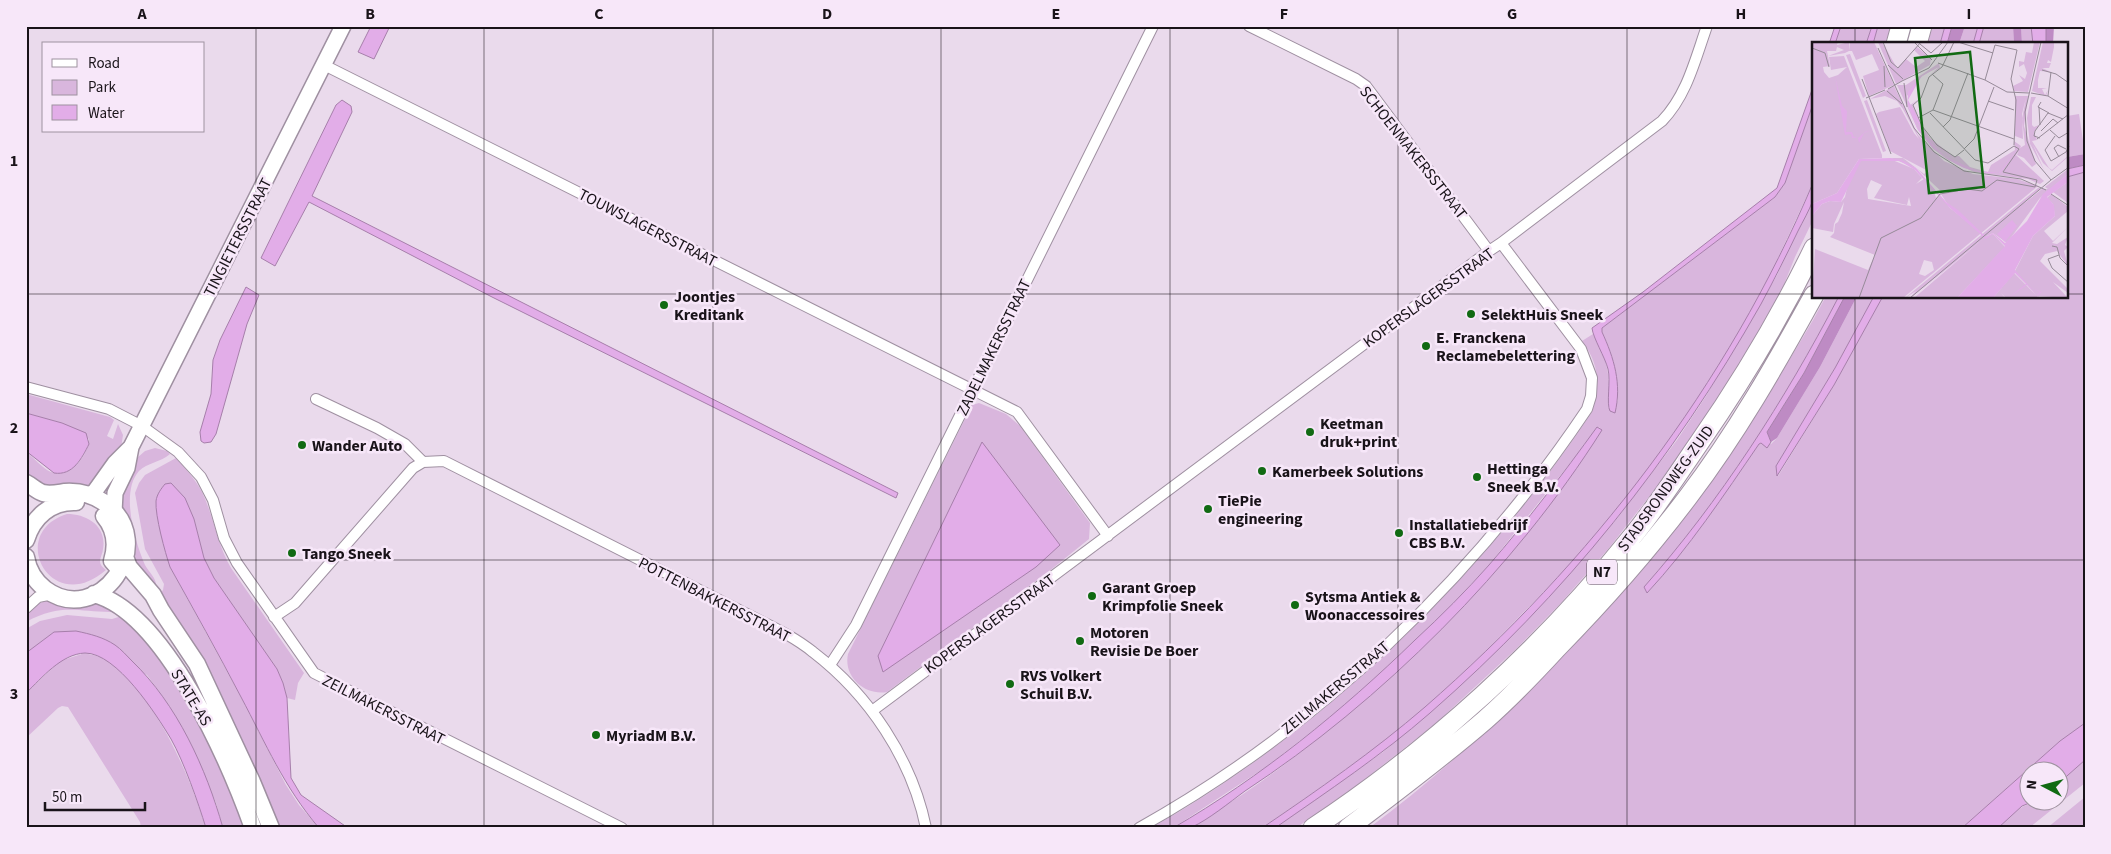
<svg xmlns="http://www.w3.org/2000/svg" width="2111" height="854" viewBox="0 0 2111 854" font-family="'Source Sans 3',sans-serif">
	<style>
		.green { fill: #d9b6dd }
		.forest { fill: #be8bc4 }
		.water { fill: #e2ade8; stroke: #a67faa }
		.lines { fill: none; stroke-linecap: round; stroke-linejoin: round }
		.street-casing { stroke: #9f90a1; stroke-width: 12 }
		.secondary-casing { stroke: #9f90a1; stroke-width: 18 }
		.primary-casing { stroke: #9f90a1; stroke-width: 19 }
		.highway-casing { stroke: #9f90a1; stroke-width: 21 }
		.street { stroke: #fff; stroke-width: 10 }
		.secondary { stroke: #fff; stroke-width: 15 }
		.primary { stroke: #fff; stroke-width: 16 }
		.highway { stroke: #fff; stroke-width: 19 }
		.grid { fill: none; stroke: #191319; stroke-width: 1; stroke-opacity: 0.55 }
		.poi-dot { fill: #116a13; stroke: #f7e7f9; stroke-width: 2 }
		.labels { text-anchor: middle; stroke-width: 5; stroke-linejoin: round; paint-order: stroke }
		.shield { fill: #f7e7f9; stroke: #5c535c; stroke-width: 1 }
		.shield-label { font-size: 15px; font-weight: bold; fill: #191319 }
		.street-label { font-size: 16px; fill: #191319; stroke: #f7e7f9 }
		.poi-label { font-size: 16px; font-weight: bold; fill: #191319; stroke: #f7e7f9; text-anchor: start }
		.inset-road { fill: none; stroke: #968a98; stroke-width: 1 }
		.view { fill: #116a13; fill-opacity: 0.15; stroke: #116a13; stroke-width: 2.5 }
		.inset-edge { fill: none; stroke: #191319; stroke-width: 2.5 }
		.neatline { fill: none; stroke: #191319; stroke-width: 2 }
		.grid-label { font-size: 16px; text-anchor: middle; font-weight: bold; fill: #191319 }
	</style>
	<rect width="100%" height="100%" fill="#eadaec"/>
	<path class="green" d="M1841,26h31l-6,18h-31z
		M1878,26h13l-6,18h-12z
		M1933,26h12l-5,18h-13z
		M1965,26h13l-5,18h-14z
		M1984,26h29l1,18h-35z
		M2021,26h10l2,18h-11z
		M1813,104v79l-42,90 -32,61 -66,102 -27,37 -75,91 -90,92 -56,52 -47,38 -51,37 -65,45h-72c28,-18 56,-35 83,-55 127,-94 244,-208 328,-343l-2,-3 -110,138 -42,45 -64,62 -54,46 -63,49 -93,61h-22c170,-95 334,-254 441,-416 9,-26 7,-49 -10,-71l11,-7c15,26 18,43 15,74l10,-7c-1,-26 -5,-46 -16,-69v-4l173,-131 10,-14z
		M2079,114l6,40 -18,3v-41z
		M2085,172v551l-25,18 -98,87h-593c47,-35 90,-72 132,-112 109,-101 198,-206 275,-334 16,-27 34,-55 49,-84h13c-53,102 -118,203 -194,289l3,6c42,-45 77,-98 112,-149h12l6,-6 43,-71 36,-69h17l-38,70 -59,98 2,10 56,-91 48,-87h185v-121z
		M1813,198v22l-18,37 -14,35 -24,44 -23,39 -68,100 -57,73 -49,56 -44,45 -82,76 -78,61 -60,42h-21l108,-76 46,-39 186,-192 62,-81 29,-44 71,-121z
		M26,394l84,23 4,3 -7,16 6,3 5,-15 5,11 -2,13 -28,36 -9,3h-38l-20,-11v-25c7,6 17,18 25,21 19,7 37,-16 38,-33l-27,-16 -36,-10z
		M979,403l27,11 14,12 70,97 -1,16 -41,33 -161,120c-22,4 -44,-15 -39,-38l124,-249z
		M155,448l12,3 3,3c-9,8 -23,9 -31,17 -19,21 -4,71 6,94 4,7 13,15 11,23l-20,-19 -15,-64 1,-19 15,-28 8,-7z
		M176,458c10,11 19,21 26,34 12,25 15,52 29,76l73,105 -6,10 -3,17 -8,-2 -4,-15 -6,-14 -63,-91 -10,-20 -10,-39 -24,48 71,130 45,88 13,20 20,23h-41l-120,-232 5,-6 1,-6 -19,-35 -10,-56 4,-10 6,-8z
		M67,514c20,0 40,12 36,35 0,5 -5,11 -2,16 1,2 3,3 5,5 -55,48 -100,-37 -39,-56z
		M48,600l45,2 22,10c-36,1 -52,-10 -89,10v-9l9,-8z
		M67,615l45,4 10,-3c60,49 94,143 126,212h-25l-7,-25 -25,-59 -21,-37 -23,-32 -93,-43 -28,21v-24l14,-8z
		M85,653c6,2 16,3 22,7 49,37 81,111 99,168h-65l-1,-6 -72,-115 -6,-1 -4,2 -32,30v-45l34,-32z
		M2085,760v23l-56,45h-31c26,-24 24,-26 60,-26l1,-19z
		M2085,797v31h-38z"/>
	<path class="forest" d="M1952,26h13l-6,18h-12z
		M2013,26h8l1,18h-8z
		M2046,26h8l-1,18h-7z
		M2085,154v11l-18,4v-12z
		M1844,298h12l-36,69 -43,71 -6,4 -4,-10 37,-59z"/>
	<path class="water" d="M371,26h19l-16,33 -16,-7z
		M1835,26h6l-6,18h-6z
		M1872,26h6l-5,18h-7z
		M1945,26h7l-5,18h-7z
		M1978,26h6l-5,18h-6z
		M2031,26h15v18h-13z
		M1813,87v17l-28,79 -10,14 -173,131v4c12,26 20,52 13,81l-5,-2c-4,-7 1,-30 -2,-42 -3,-12 -15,-31 -16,-41l51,-36 134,-104z
		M342,100l9,6 1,6 -40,84 586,297 -2,5 -404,-201 -183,-95 -34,64 -14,-8 75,-153z
		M2085,165v7l-18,5v-8z
		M1813,183c1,6 1,12 0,17 -4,11 -10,21 -15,31 -12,25 -24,49 -37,73 -88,156 -196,291 -331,409 -48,42 -102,78 -155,115h-13c56,-38 112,-77 163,-121 166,-145 302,-321 388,-524z
		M246,287l13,8 -12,29 -31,110 -5,8 -7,1 -3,-2 -1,-9 11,-38 2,-34 7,-20z
		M1838,298h6l-40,75 -37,59 4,10 -4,6 -6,-5 -2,1c-35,51 -70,104 -112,149l-3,-6c76,-86 141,-187 194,-289z
		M1873,298h9l-48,87 -57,91 -1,-10 59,-98z
		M26,413l36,10 24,10 3,11c-7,14 -16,32 -35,29l-28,-22z
		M1597,427l5,3c-87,138 -221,272 -357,361 -15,11 -37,29 -53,36 -6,2 -14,1 -19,1 88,-51 169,-117 242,-188 26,-24 51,-49 74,-75 38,-44 74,-91 108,-138z
		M982,442l78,103 -24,22 -153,105 -5,-16z
		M171,483l14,15 9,21 10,39 10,20 63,91 6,14 4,15 4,80 10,17 47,33h-29c-35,-41 -53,-84 -78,-131 -23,-44 -47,-87 -71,-130 -5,-15 -15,-51 -14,-66 1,-7 5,-12 9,-17z
		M76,631c14,3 27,6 39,14 6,4 12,11 17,16 45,43 74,107 91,167h-17c-8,-26 -22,-66 -35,-89 -15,-25 -54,-86 -86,-86 -24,1 -43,25 -59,40v-40l28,-21z
		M2085,723v37l-26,23 -1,-11h-30v30h4l-10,4 -24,22h-36l98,-87z"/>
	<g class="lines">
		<g class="street-casing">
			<path id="street" d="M1249,26l107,53 10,7 123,165
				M324,65l693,347 91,124
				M26,387l83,22 33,17 36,26 23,25 12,23 11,38 13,25 77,110 308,155
				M316,399l61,29 28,16 18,18
				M26,608l12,-11 15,-3
				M274,617l21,-14 118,-135 10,-6 21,-1 317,160c18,9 36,18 52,31 56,43 99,107 113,176
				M830,665l26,-40 297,-599
				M872,711l617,-460 12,-8 161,-122c25,-26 33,-61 45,-95
				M1139,828c179,-100 334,-249 448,-419l4,-13 1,-18 -11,-29 -80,-106"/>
		</g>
		<g class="secondary-casing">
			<path id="secondary" d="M90,495l5,-4 20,-28 16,-16 212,-421
				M114,512l1,-19 12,-25 4,-21"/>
		</g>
		<g class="primary-casing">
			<path id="primary" d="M26,483c6,3 11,8 17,10 7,2 15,0 22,-1 15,-1 28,3 40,11 56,41 -7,126 -60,86 -10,-8 -17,-20 -19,-32
				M104,516c11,13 13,29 8,45l8,9
				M26,540c7,-23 25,-39 50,-38
				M125,557l4,10 24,28 8,15 36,54 55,118 19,46
				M94,594c72,19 136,170 159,234"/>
		</g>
		<g class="highway-casing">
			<path id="highway" d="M1896,44l5,-18
				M1917,44l5,-18
				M1313,828c119,-79 229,-179 318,-290 25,-30 46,-63 68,-95 43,-62 82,-127 115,-195
				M1348,828c46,-35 93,-70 137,-108 25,-22 49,-47 72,-72 47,-48 91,-98 131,-151 48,-63 88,-133 126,-202"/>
		</g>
		<use href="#street" class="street"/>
		<use href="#secondary" class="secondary"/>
		<use href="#primary" class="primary"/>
		<use href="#highway" class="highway"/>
	</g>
	<path class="grid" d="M256,26v802M484,26v802M713,26v802M941,26v802M1170,26v802M1398,26v802M1627,26v802M1855,26v18M26,294h1788M2067,294h18M1855,298v530M26,560h2059"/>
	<g class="poi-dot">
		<circle cx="664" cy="305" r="5"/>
		<circle cx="1471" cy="314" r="5"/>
		<circle cx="1426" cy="346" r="5"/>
		<circle cx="1310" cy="432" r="5"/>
		<circle cx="302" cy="445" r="5"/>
		<circle cx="1262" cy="471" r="5"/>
		<circle cx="1477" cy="477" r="5"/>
		<circle cx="1208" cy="509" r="5"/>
		<circle cx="1399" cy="533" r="5"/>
		<circle cx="292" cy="553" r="5"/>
		<circle cx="1092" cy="596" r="5"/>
		<circle cx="1295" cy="605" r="5"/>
		<circle cx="1080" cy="641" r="5"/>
		<circle cx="1010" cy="684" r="5"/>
		<circle cx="596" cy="735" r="5"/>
	</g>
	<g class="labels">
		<rect class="shield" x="1587" y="559.5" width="30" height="25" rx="4"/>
		<g class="shield-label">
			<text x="1602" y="577">N7</text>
		</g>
		<g class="street-label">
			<text transform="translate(1414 152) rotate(52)" y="6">SCHOENMAKERSSTRAAT</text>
			<text transform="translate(648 227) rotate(27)" y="6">TOUWSLAGERSSTRAAT</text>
			<text transform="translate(237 237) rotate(-63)" y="6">TINGIETERSSTRAAT</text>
			<text transform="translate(1428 297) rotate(-36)" y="6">KOPERSLAGERSSTRAAT</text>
			<text transform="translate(993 347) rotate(-64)" y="6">ZADELMAKERSSTRAAT</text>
			<text transform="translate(1665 488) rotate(-54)" y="6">STADSRONDWEG-ZUID</text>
			<text transform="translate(715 599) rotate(27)" y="6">POTTENBAKKERSSTRAAT</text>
			<text transform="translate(989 623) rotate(-36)" y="6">KOPERSLAGERSSTRAAT</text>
			<text transform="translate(1335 687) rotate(-40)" y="6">ZEILMAKERSSTRAAT</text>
			<text transform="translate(192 697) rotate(59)" y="6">STATE-AS</text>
			<text transform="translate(384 709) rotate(27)" y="6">ZEILMAKERSSTRAAT</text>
		</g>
		<g class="poi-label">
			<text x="674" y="302">Joontjes<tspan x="674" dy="18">Kreditank</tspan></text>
			<text x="1481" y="320">SelektHuis Sneek</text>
			<text x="1436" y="343">E. Franckena<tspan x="1436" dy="18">Reclamebelettering</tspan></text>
			<text x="1320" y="429">Keetman<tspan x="1320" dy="18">druk+print</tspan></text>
			<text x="312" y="451">Wander Auto</text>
			<text x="1487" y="474">Hettinga<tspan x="1487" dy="18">Sneek B.V.</tspan></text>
			<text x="1272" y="477">Kamerbeek Solutions</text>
			<text x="1218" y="506">TiePie<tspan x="1218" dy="18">engineering</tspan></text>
			<text x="1409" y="530">Installatiebedrijf<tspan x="1409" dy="18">CBS B.V.</tspan></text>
			<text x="302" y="559">Tango Sneek</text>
			<text x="1102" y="593">Garant Groep<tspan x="1102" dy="18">Krimpfolie Sneek</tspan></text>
			<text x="1305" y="602">Sytsma Antiek &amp;<tspan x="1305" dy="18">Woonaccessoires</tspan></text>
			<text x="1090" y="638">Motoren<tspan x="1090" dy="18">Revisie De Boer</tspan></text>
			<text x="1020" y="681">RVS Volkert<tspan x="1020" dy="18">Schuil B.V.</tspan></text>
			<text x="606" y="741">MyriadM B.V.</text>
		</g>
	</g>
	<g transform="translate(1812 42)">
		<rect width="256" height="256" fill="#eadaec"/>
		<path d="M0,0h26l-1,3 12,-3v9l-4,2 -17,3 16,-6 -7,-3 -1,4h-9l3,15 -7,1 1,5 5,6 9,-3 9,-8 -16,3 -2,-13 15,-1 38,99v3l-23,1 -22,34 -25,11zM38,0h24l20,43 -25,11 -6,-20 16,-6 -7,-16 -16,6 -4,-9h-3zM66,0h4l15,26 9,-9 10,8 9,-6 -11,-11 3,-3 14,11 -1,7 -34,19zM222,0h6l-12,50 -14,-1 -1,-5 10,-5 -4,-6 6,4 2,-6 -3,-9 -5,3v-6l5,1 2,-10 6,1zM231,0h11v5l-3,15 -3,-2 -1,3h4l-2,5h-7l9,4 -11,-1 -2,9v8h9l-5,1 3,6 3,-5 -2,6 -14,-5zM38,12l16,42 -3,2 -17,-43zM127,21l1,5 -11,8 10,-9 -17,9 -15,20 2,12 8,12 -7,-15 9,-6 -6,5 7,20 11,15 22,17h6l11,11 18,5 3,-7 24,-15 -1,-9 7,5 -1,2 5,-3 -3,-26 4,-21 -4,16 1,25 -8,-3v-40h13l-4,30 12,38 -4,3 -8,-9 -7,-3 2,-4 -3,4 28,26 4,-3 -8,6 -12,-5 -54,-7 -26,-12 -15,-11 -15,-19 -21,-45h9zM82,44l24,49 26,26 29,13 44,5 21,7 -135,112h-91l3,-49 53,21 7,-15 -45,-18 4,-4 1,-9 3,-2 4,-9 2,-11 -10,22 -1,8 -21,-4v-12l10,-12 8,-3 11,1 4,-5 3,-14 12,-22 30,-2 24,10 8,9 -6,6 8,-5 15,16 -5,-4 2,7 4,-3 10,13 31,25 -35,-31 -5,-8 2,-1 -27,-25 -25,-10h12l21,16 4,-3 -38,-20 -14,-37 3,-2 21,-5 14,26 5,6 -16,-30 -6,-8 -12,-5 -15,3zM59,138l11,5 -8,13 33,7 2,-8 2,9 -43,-7 -1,-10zM112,218l8,2 2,8 -9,6 -6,-2zM219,55h5l-4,8v20l2,2 5,-2 -5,7 3,8 -5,1 17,27 3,2 16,-14 -2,-3 2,-4v8l-16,14 -9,-8 -10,-18 11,25 -14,-26 -3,-26zM55,58l19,51 -3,1 -19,-51zM256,127v5l-28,24 -33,45 -14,-10 -8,4 8,-3 12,13 -48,51h-43l70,-60 -72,60 39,-33 -41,33 6,-7 -11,7 133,-110h3l-19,17 20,-16h6l-3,-2zM256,140v21l-15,-11zM239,152l17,13v4l-24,20 9,10 15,-14 -16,16 5,1 11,-7 -3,8 3,2 -4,4 4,15 -11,-15 -12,3 -5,7 28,28v4l-15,-11 15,16 -31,-2 2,2h-33l-5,-5 4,5h-12l21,-25 22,22 -21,-24 18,-35 22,-20 -2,-12 -6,-6z" fill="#d9b6dd" fill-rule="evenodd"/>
		<path d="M127,23l-18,12 -13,23 21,38 24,19 -21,-15 -18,-24 4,10 26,28 34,15 21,2 18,-23 -17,23h-18l-18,-5 -8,-4 -15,-10 -10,-8 -14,-18 -9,-23v-13l12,-15zM23,34l7,30 5,5 -1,21h6l2,5 4,1 7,-6 6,-2 -7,3 -5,10 -1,-5h-6l-1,-4 -6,1zM79,116l10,2 15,8 30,34 12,8 28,27 7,-4 12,10 22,-22 16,-27 25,-20v8l-21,15 7,8 1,11 -22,20 -18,34 22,25 3,-3 -7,-4 8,4 3,-2 -6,5 2,3 -13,-13 -19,13 18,-14 -11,-11 -22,25h-36l48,-52 -12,-12 -7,5 -36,-31 -35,-38 -15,-9h-39l-20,41 -11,-1 -8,3 -10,12v-12l25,-11 22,-34zM200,178l5,6 -12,16 -8,-8z" fill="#e2ade8"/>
		<path class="inset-road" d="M71,0l8,20 7,6 23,-26M102,0l18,18M142,0l-12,25 -13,10 -8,21 -8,7 9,21 15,19 18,12 9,-7M146,0l35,11M229,0l-16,70 2,29 8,20 16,19 18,-13M108,2l11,9 12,-11M0,6l13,5 4,14M66,6l36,80 20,24 30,19 57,8 25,11M126,21l47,17 22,12 22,1M76,23l15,14M72,24l1,21M230,28l14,4 13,9M50,37l29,75M173,38l10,-35 22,5 -6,29 5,21 -2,45M90,39l27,-13 19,-26M92,41l3,24M76,47l14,-8M75,49l15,13M219,51l17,3 21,13M236,54l3,-24M54,56l19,-8M176,59l26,9M229,60l-3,5 11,6M227,65l1,18M121,68l81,29M118,71l45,47 13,3 26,-17M106,76l15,-8 10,-26 -11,-10M131,85l7,-7 18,-47M238,88l9,8 10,-6M229,89l12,-12 5,4M243,94l-10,14 6,11 15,-9 3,-6M228,96l-6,-2 1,-5 13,-18 15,6M225,97l32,-25M152,107l10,-10 20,-52M247,115l-5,-9 4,-3 8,4M239,152l18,12M240,204l5,1 3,11 9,9M247,213l-11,4 4,9 17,15M47,256l22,-60 40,-20 19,-24 27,-5 15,2 15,-11 38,7 2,-7 -34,-8 16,-23 -5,-3M98,256l141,-118"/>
		<path class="view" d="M158,10l14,135 -55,6 -14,-135z"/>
		<rect width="256" height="256" class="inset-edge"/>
	</g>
	<rect width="2111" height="854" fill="none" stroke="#f7e7f9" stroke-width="55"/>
	<rect x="42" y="42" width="162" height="90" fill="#f7e7f9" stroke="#9e929f"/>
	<rect x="52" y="59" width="25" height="8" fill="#ffffff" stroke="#9e929f"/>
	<text x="88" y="68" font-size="15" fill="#191319">Road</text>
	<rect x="52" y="80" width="25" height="15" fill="#d9b6dd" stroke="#9e929f"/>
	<text x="88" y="92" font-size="15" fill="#191319">Park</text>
	<rect x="52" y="105" width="25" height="15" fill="#e2ade8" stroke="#9e929f"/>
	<text x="88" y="118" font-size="15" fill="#191319">Water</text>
	<g transform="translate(2044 786) rotate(276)"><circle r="24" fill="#f7e7f9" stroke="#9e929f"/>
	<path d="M0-4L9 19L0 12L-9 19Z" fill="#116a13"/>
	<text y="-8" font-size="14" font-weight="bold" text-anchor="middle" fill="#191319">N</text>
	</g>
	<path d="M45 802v8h100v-8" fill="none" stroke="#191319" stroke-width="2.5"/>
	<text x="52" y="802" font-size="15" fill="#191319" stroke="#f7e7f9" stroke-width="4" paint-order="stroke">50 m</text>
	<rect x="28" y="28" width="2056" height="798" class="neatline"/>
	<g class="grid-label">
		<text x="142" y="19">A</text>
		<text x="370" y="19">B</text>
		<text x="599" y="19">C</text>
		<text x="827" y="19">D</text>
		<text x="1056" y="19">E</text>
		<text x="1284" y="19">F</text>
		<text x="1512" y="19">G</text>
		<text x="1741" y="19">H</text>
		<text x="1969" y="19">I</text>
		<text x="14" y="166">1</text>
		<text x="14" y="433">2</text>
		<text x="14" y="699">3</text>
	</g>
</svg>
